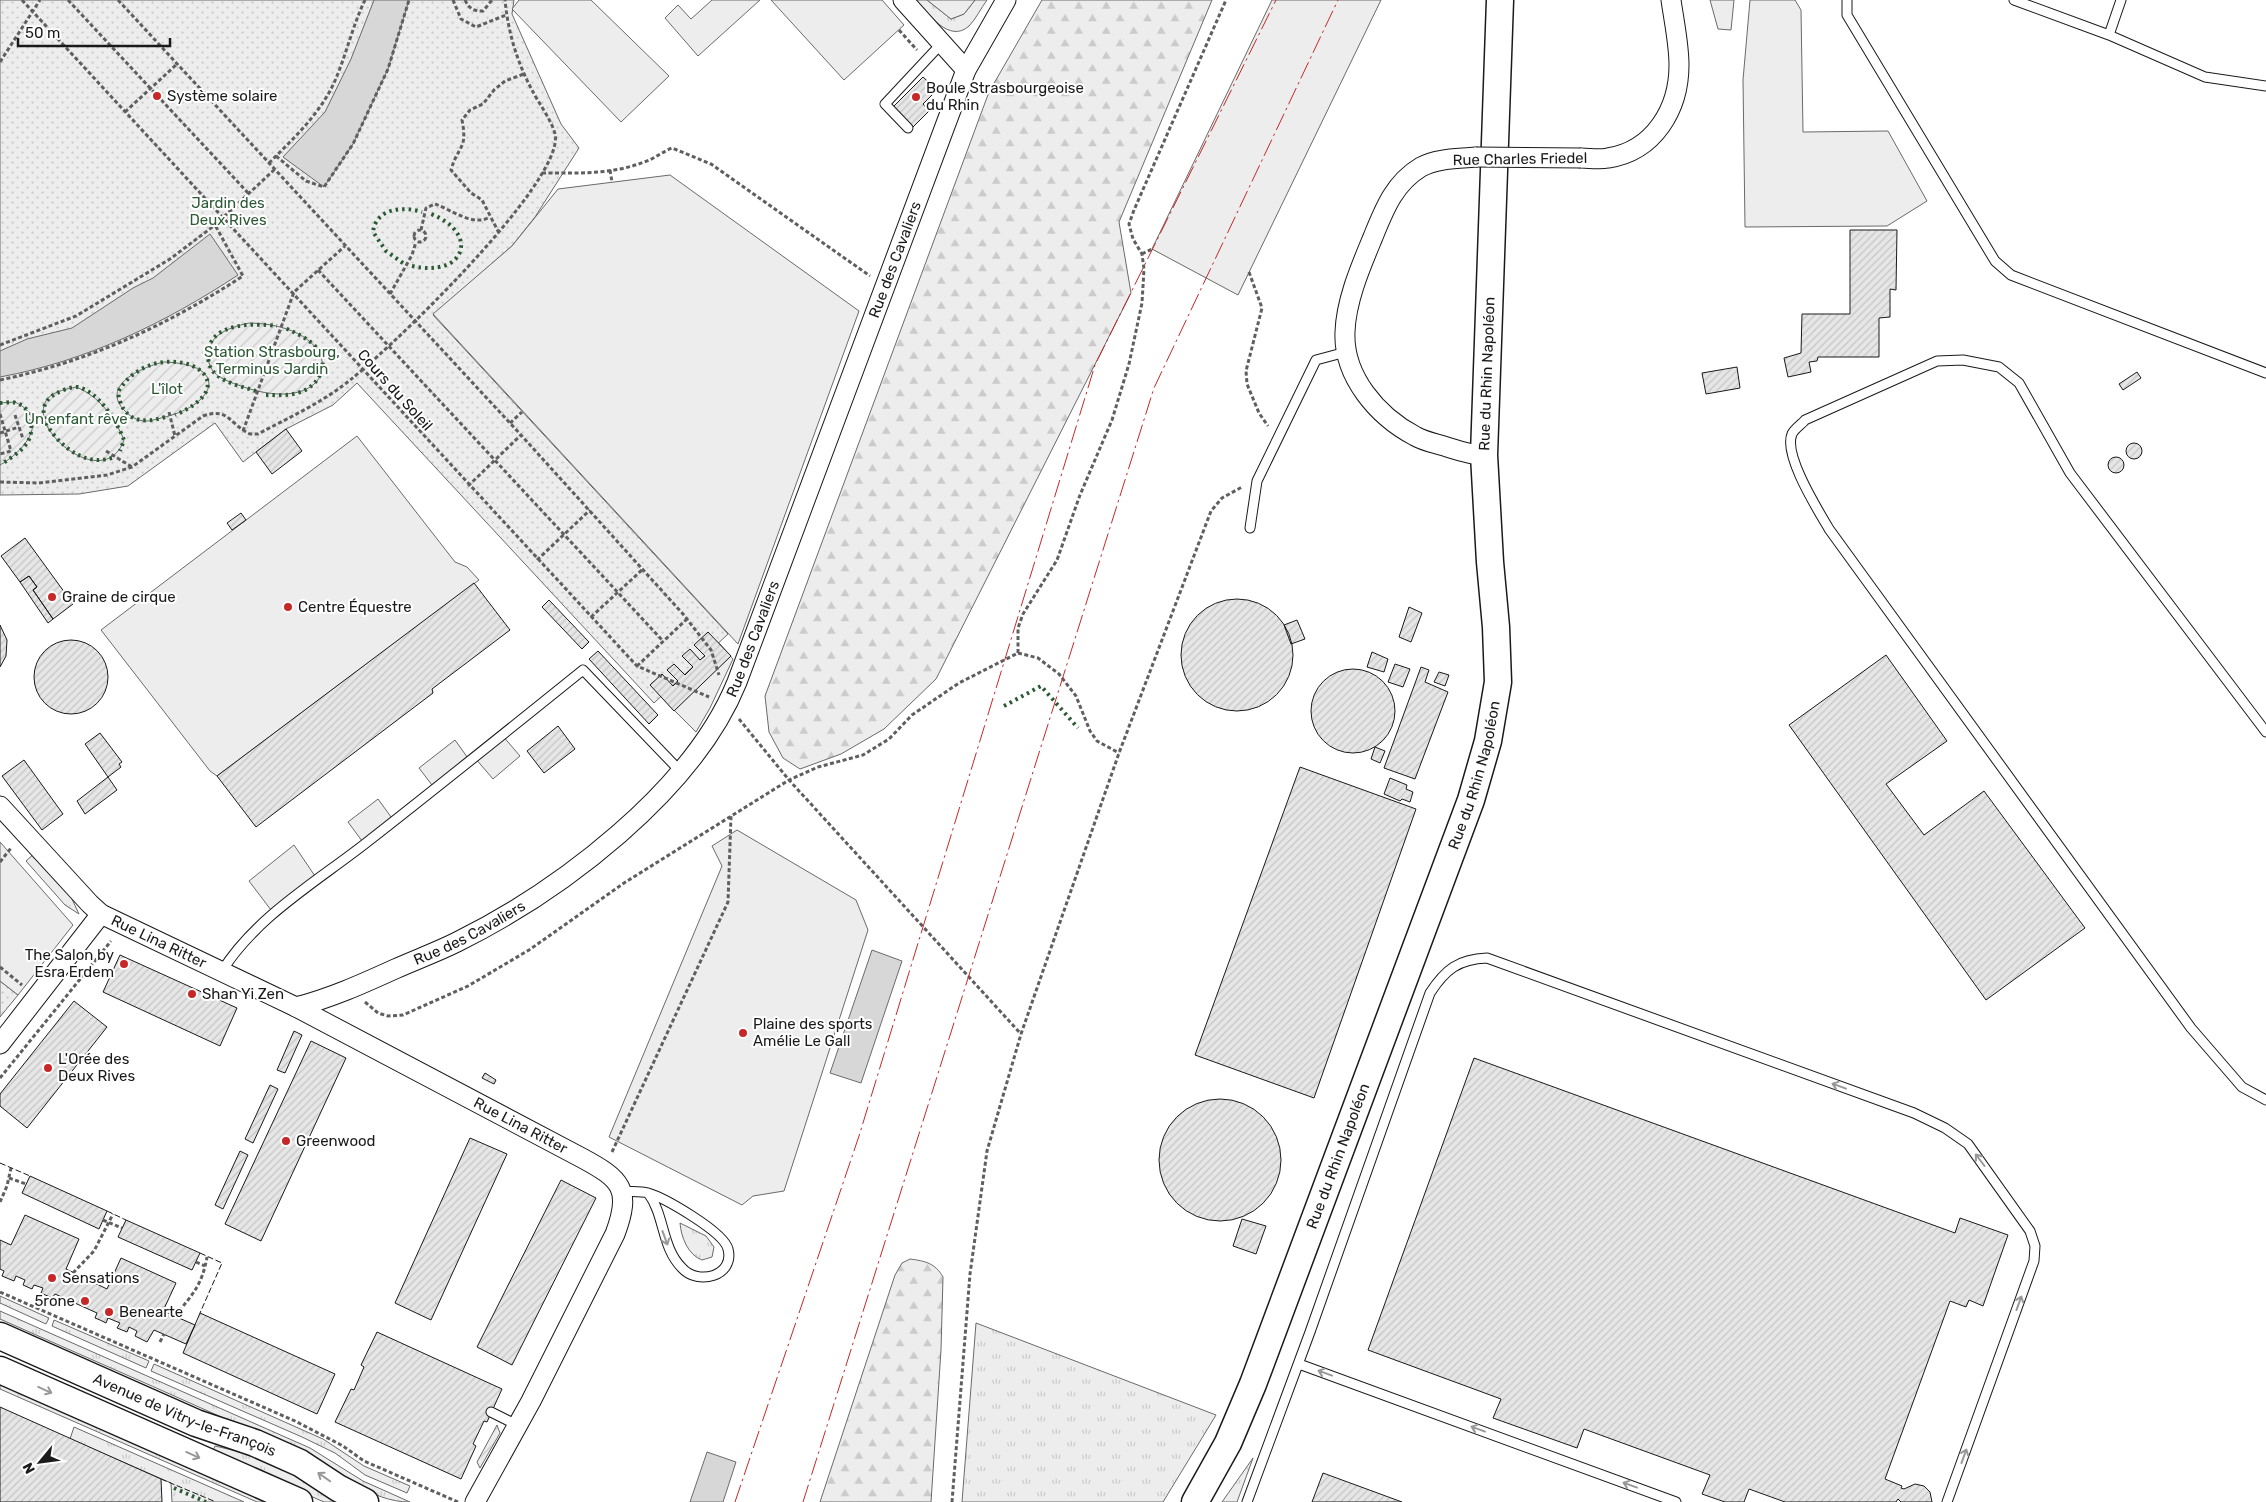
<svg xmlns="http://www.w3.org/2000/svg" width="2266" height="1502" viewBox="0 0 2266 1502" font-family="Rubik,sans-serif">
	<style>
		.grass { fill: url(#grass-tufts); stroke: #6a6a6a }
		.forest { fill: url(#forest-firs); stroke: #6a6a6a }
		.park { fill: url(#park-dots); stroke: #6a6a6a }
		.garden { fill: url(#garden-furrows); stroke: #6a6a6a }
		.built { fill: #ededed; stroke: #6a6a6a }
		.water { fill: #d7d7d7; stroke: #6a6a6a }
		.building { fill: url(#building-hatch); stroke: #1a1a1a }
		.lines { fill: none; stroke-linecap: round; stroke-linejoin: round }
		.service-casing { stroke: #1a1a1a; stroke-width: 11 }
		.minor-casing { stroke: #1a1a1a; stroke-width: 21 }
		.secondary-casing { stroke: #1a1a1a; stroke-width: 29 }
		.path { stroke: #5f5f5f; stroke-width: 3; stroke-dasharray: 4 2.5; stroke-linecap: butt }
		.service { stroke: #fff; stroke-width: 9 }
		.minor { stroke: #fff; stroke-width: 19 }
		.secondary { stroke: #fff; stroke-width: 26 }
		.minor-bridge-casing { stroke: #1a1a1a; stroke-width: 21; stroke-linecap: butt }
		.minor-bridge { stroke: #fff; stroke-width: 19 }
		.hedge { stroke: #2b5a34; stroke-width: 4; stroke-dasharray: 2.5 4; stroke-linecap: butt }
		.fence { stroke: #1a1a1a; stroke-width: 1; stroke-dasharray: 6 2.5; stroke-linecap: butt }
		.power { stroke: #c62828; stroke-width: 1; stroke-dasharray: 18 4 2.5 4; stroke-linecap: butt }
		.oneway { stroke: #989898 }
		.poi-dot { fill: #c62828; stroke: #fff; stroke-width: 2 }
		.labels { text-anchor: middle; stroke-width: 4; stroke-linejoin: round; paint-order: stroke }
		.poi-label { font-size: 15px; fill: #1a1a1a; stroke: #fff; text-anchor: start }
		.street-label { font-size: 15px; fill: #1a1a1a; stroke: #fff }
		.park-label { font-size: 15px; fill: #2b5a34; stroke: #fff }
	</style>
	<defs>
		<pattern id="grass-tufts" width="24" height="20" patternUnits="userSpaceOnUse" patternTransform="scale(1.25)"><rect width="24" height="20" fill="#ededed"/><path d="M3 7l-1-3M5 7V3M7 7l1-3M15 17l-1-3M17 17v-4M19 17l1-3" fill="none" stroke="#cbcbcb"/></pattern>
		<pattern id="forest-firs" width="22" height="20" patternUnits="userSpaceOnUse" patternTransform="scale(1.25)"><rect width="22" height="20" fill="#ededed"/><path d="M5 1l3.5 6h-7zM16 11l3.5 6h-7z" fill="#cbcbcb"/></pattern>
		<pattern id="park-dots" width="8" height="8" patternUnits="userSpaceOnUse" patternTransform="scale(1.25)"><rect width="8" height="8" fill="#ededed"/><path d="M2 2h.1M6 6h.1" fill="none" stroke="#cbcbcb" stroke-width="1.8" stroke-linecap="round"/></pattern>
		<pattern id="garden-furrows" width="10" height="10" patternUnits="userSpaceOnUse" patternTransform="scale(1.25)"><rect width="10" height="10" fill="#ededed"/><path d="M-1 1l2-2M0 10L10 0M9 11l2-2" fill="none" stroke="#cbcbcb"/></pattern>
		<pattern id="building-hatch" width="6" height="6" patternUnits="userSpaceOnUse" patternTransform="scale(1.25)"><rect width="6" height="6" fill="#e6e6e6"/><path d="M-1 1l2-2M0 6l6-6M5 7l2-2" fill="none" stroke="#c5c5c5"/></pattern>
	</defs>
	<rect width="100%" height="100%" fill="#fff"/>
	<path class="grass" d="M916,0h11l24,19 13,-5 11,-14h12c-6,8 -11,19 -18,26 -20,18 -41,-13 -53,-26z
		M34,854l37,43 8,17 -14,-9 -39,-44z
		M680,1223l26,13 8,11 -2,10 -10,3c-14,-5 -21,-23 -22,-37z
		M0,1296l49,22 -3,6 -46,-21z
		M0,1311l310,137 53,33 47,21c-40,0 -71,-31 -106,-47 -100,-47 -203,-91 -304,-136z
		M54,1320l95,41 -3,7 -94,-42z
		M976,1323l240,92 -53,87h-201z
		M154,1364l169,75 41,27 46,20 -3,7 -42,-18 -30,-22 -33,-16 -151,-66z
		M0,1383l271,119h-14l-257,-113z
		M74,1427l170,75h-72l-1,-19 -101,-44z
		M215,1446l39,9 42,17 44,30h-16l-112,-49z
		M1253,1458l-16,44h-15z"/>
	<path class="forest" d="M1042,0h170l-93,222 12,71 -195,386 -52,50 -43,25 -41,15 -17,-11 -14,-26 -4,-36 224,-604z
		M910,1259c15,2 25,4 33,18l-2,73 -10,152h-111l75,-227 7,-12z"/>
	<path class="park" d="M0,0h514l-2,14 49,110 18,24 -44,69 -23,29 -79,69 295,319 -74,69 -297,-320 -24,22 -47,24 -43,33 -28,-39 -87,63 -49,8 -79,1z
		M0,981l18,14 -18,22z"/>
	<path class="garden" d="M249,323c106,2 93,101 -11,62 -11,-4 -26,-9 -29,-22 -5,-27 18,-35 40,-40z
		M164,362c66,2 53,42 1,55 -9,2 -18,6 -26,3 -7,-2 -11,-6 -16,-11 -22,-25 22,-43 41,-47z
		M76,387c23,9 39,31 48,53 -19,54 -101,-12 -76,-42 7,-7 19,-9 28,-11z
		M15,402c37,18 8,50 -15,63v-62z
		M497,1425l3,8 -20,35 -3,-6z"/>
	<path class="built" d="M519,0h72l78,76 -48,46 -109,-113z
		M712,0h48l-62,56 -33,-38 13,-13 13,14z
		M771,0h111l22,25 -60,55z
		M927,0h48l-11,14 -13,5z
		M1272,0h109l-143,295 -86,-46z
		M1710,0h24l-3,30 -13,-1z
		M1750,0h45l6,10 2,122 85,-1 39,70 -40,25 -142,1 -2,-147z
		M670,175l189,136 -121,333 -305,-330 79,-68 46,-57z
		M357,436l98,126 12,5 12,13 -262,196 -7,-5 -109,-141z
		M719,643l14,16 -23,49 -14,24 -35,-35z
		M502,735l18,21 -27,23 -18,-21z
		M455,740l15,21 -35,28 -16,-21z
		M378,799l16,22 -29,24 -17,-23z
		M737,830l119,70 12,30 -84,261 -31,5 -11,9 -133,-68 113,-271 -10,-20z
		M0,842l73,83 -55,70 -18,-14z
		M294,845l23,34 -43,35 -25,-33z"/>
	<path class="water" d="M374,0h35l-21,69 -35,75 -29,43 -41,-30 42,-45 26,-53z
		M210,234l28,41c-73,48 -151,86 -238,102v-26l27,-12 45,-11 61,-40 20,-10z
		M872,950l30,11 -41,122 -31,-10z
		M707,1452l29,10 -13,40h-33z"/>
	<path class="building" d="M923,77l14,13 -14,14 6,7 -16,16 -20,-20z
		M1850,230h47l-1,60 -6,-1v28l-11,1v39h-61l-1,4 -8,1 2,10 -23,5 -4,-19 17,-5 1,-39h48z
		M1737,367l3,21 -34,6 -4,-21z
		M2137,372l4,6 -18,12 -4,-6z
		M286,429l16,22 -30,23 -16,-22z
		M2126 451a8 8 0 1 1 16 0a8 8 0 1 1-16 0Z
		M2108 465a8 8 0 1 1 16 0a8 8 0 1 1-16 0Z
		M241,513l5,7 -14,10 -5,-7z
		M25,538l48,66 -20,15 -20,-29 4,-3 -8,-11 -9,6 -19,-26z
		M29,576l8,11 -4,3 20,29 -5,4 -28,-41z
		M474,583l36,47 -78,59 1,4 -177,134 -39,-51z
		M1181 655a56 56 0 1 1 112 0a56 56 0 1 1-112 0Z
		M549,600l40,42 -7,7 -40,-42z
		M1409,607l13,6 -11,29 -12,-5z
		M1297,620l8,19 -14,5 -7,-19z
		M0,625l7,15 -1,16 -6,11z
		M708,632l23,24 -57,55 -24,-26 12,-11 11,12 5,-5 -11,-11 7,-6 11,11 8,-8 -11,-11 8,-7 10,11 5,-4 -11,-11z
		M34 677a37 37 0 1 1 74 0a37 37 0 1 1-74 0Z
		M598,651l60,64 -9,9 -60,-65z
		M1372,652l16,7 -4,13 -17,-5z
		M1886,655l61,86 -61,43 38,51 60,-44 101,137 -99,72 -197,-275z
		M1395,664l15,5 -7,18 -15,-5z
		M1421,667l8,3 -4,12 23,10 -33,87 -31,-11z
		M1311 711a42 42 0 1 1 84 0a42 42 0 1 1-84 0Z
		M1439,672l10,3 -4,11 -11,-4z
		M558,726l17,23 -31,24 -17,-22z
		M100,733l22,29 -3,2 2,3 -13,10 -23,-33z
		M1375,747l10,4 -5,12 -9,-4z
		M24,760l39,54 -21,16 -40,-54z
		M1300,767l116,42 -102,289 -119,-43z
		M108,777l9,13 -32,24 -8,-13z
		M1390,778l17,7 -1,4 7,3 -3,10 -8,-3 -2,2 -16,-7z
		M120,955l117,53 -17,38 -117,-54z
		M74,1001l33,26 -80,101 -27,-22v-12z
		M294,1031l8,4 -17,38 -8,-3z
		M311,1041l35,17 -85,183 -36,-17z
		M1474,1058l481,175 5,-15 48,17 -25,71 -14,-6 -3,7 -16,-6 -65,178 17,7 -1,2 3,1 11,-5 9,2 6,6 2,10h-31l-3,-3 -2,3h-111l-36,-13 -5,13h-19l-23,-8 8,-19 -126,-46 -7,19 -84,-30 8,-19 -133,-49z
		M485,1073l11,7 -2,4 -12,-6z
		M270,1085l8,4 -25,54 -8,-4z
		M1159 1160a61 61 0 1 1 122 0a61 61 0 1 1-122 0Z
		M470,1138l37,16 -76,166 -36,-17z
		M240,1151l8,4 -25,54 -8,-4z
		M30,1176l77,35 -8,18 -77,-36z
		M561,1180l35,18 -84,167 -35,-18z
		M25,1215l54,24 -13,30 41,20 14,-31 55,25 -13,28 32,14 -9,19 -32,-14 -7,12 -12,-6 2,-5 -8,-4 -2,5 -10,-4 3,-5 -12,-5 -2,5 -6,-3 -5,-2 2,-5 -31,-14 -11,-5 -3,4 -11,-5 2,-5 -9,-3 -2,4 -9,-4 2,-5 -9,-4 -2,5 -12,-5 2,-5 -4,-2v-29l11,5z
		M1242,1219l24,7 -10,28 -23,-8z
		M126,1220l74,33 -8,17 -74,-33z
		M200,1313l135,61 -18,40 -134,-61z
		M377,1332l125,57 -15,33 -3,-1 -11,23 3,2 -15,33 -126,-57 16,-33 3,1 10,-23 -3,-2z
		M0,1407l161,72 1,23h-162z
		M1323,1473l79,29h-90z"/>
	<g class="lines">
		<g class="service-casing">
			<path id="service" d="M1847,0v15l148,246 16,14 255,98
				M2014,0l95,35 12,-35
				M2109,35l96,42 61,9
				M908,128l-23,-24 57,-61
				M1250,528l7,-47 59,-121 30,-8
				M2266,732l-196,-259 -51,-90 -20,-16 -36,-7 -26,1 -132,59c-3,4 -11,9 -13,14 -9,21 26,76 37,95l362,499 51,59 24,13
				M222,971c34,-54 94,-89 144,-128 73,-57 145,-115 217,-173l98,102
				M622,1191c8,1 18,0 26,2 17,5 76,39 80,56 7,27 -30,37 -46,19 -21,-21 -17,-53 -34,-75
				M1299,1364l377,138
				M491,1412l26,13
				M1247,1502l63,-170 120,-339c15,-23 28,-34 57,-35l427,155 31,15 23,16 62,87 5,15 -1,15 -87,241"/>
		</g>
		<g class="minor-casing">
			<g id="minor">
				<path d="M903,0l63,70"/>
				<path d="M1476,157c-18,2 -38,1 -55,10 -27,16 -37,43 -48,70 -12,29 -27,63 -28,95 -2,44 32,84 70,104 8,5 19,7 29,10 13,4 25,9 40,9"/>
				<path d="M1581,158c8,0 18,2 27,0 46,-7 71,-49 71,-93 0,-21 -5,-44 -8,-65"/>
				<path id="s1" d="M0,806l90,98 11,10 195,93 286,151c39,21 50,31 33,76l-84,167 -56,101"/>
				<path id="s2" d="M296,1007c35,-9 66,-23 99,-38 20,-9 42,-17 62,-27 103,-51 236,-151 280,-260l229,-612 40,-70"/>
				<path d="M0,1044l101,-130"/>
			</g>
		</g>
		<g class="secondary-casing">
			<g id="secondary">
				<path id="s3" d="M0,1336l196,87 59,20 45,20 38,25 27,14"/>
				<path d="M0,1370l299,132"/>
				<path id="s4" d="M1195,1502l33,-59 25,-59 218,-584 17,-59 10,-59 -2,-55 -6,-65 -6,-107 16,-455"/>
			</g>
		</g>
		<path class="path" d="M22,0l615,666 72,31
			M68,0l181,194
			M118,0l403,435 162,179 28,36 8,25
			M453,0l8,19 15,8 30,-12
			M465,0c4,9 9,11 18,11l9,-11
			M899,30l18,20
			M0,62l40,-62
			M125,112l52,-48
			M276,156l30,25 18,6 29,-43 35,-75 21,-69
			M269,163c24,-24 50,-48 65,-80 12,-27 18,-56 31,-83
			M610,170l2,12
			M542,173c34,0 69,2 102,-11 10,-3 18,-10 28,-14l39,16 159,112
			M414 236a6 6 0 1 1 12 0a6 6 0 1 1-12 0Z
			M421,230l5,-22 9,-4c17,6 38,23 55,13
			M499,233l-17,-33 -11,-7 -20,-23c7,-25 17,-20 11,-50l8,-10 13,-6 11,-14 11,-9 19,-7
			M1142,254l10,-5
			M318,270l345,371
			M1249,272l13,36 -16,63 1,13 12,29 9,13
			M390,294l22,-39 4,-13
			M0,345l76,-29 94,-57 45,-34 60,-56
			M0,380c90,-19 166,-54 243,-104l-28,-51
			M169,412l6,24
			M0,414l11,37 -11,3
			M15,415l8,24
			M510,423l12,-11
			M243,431l51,-139 51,-46
			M0,433l19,-6
			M106,451l26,16
			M0,482l38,1 69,-8 25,-8 71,-51c26,-9 26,8 47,18h8c28,-15 57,-28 83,-47 41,-29 225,-206 214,-253 -3,-13 -17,-32 -23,-44 -15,-28 -24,-58 -27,-90
			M468,486l53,-51
			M537,560l53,-50
			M591,617l52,-48
			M1018,653l20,5 21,16 17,22 14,35 7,10 22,12
			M637,666l50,-47
			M739,719l50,61 232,254
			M0,862l11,-14
			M0,967l22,18
			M365,1002l13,11 10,3 15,-1 65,-29 61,-36 95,-67 165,-103 29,-13 45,-12 26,-16 23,-24 47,-32 59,-30v-25l5,-14 34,-54 23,-65 32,-75 17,-56 13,-61 2,-34 -2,-15 -9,-15 -4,-15 5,-14 92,-210
			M0,1078l111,-137
			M612,1152l116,-250 3,-86
			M9,1178l17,6
			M0,1202l7,-16 4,-18
			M103,1220l19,8
			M196,1262l9,4
			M73,1273l21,-22 19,-37
			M0,1292l295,129 48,25 21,15 94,41
			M175,1316c18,-22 27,-31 32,-59
			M160,1342l4,-8
			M952,1502l18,-228 17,-123 34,-117 98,-281 92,-242 11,-13 20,-11"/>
		<use href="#service" class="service"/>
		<use href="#minor" class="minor"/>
		<use href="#secondary" class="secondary"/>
		<g class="minor-bridge-casing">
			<path id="minor-bridge" d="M1476,157l105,1"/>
		</g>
		<use href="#minor-bridge" class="minor-bridge"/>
		<path class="hedge" d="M403,263l-17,-12 -13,-19c3,-24 30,-26 49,-20
			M412,266c54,12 68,-33 19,-52
			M256,391c-13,-4 -28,-7 -39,-16 -7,-5 -9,-12 -9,-20 0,-33 47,-32 69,-29
			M266,395c10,0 21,1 31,-2 21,-5 35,-29 18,-47 -8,-8 -19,-13 -30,-18
			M0,403c5,0 11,-2 16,0 17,4 19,28 11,40 -6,9 -17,15 -25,21
			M165,417c-25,8 -43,3 -47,-25 37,-63 143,-14 57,23
			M112,458c-18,5 -32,0 -46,-11 -16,-13 -35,-39 -11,-53 6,-3 14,-7 22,-7 21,3 40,35 47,53l-4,11
			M1004,706l37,-20 37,42
			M174,1488l32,14"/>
		<path class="fence" d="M0,1163l30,13
			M107,1211l19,9
			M200,1253l22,10 -22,50
			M161,1479l55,23"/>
		<path class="power" d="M735,1502l124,-366 236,-771 181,-365
			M803,1502l351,-1114 184,-388"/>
	</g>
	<defs><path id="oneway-shaft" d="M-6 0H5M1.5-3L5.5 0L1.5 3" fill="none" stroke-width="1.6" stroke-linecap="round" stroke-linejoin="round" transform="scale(1.25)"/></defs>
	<g class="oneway">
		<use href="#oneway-shaft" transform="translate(1839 1086) rotate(-160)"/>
		<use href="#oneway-shaft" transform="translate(1980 1160) rotate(-127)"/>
		<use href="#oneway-shaft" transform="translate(665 1238) rotate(70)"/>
		<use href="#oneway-shaft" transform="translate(2019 1303) rotate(-70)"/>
		<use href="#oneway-shaft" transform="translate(1325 1373) rotate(-160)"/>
		<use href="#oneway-shaft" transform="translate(45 1390) rotate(24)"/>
		<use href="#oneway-shaft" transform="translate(1478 1429) rotate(-160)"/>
		<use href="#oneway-shaft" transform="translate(193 1455) rotate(24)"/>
		<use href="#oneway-shaft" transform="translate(1964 1456) rotate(-70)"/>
		<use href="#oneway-shaft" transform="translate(324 1477) rotate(-145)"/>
		<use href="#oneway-shaft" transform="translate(1630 1485) rotate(-160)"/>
	</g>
	<g class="poi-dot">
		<circle cx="157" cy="96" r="5"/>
		<circle cx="916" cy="97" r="5"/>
		<circle cx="52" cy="597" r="5"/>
		<circle cx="288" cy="607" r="5"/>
		<circle cx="124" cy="964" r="5"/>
		<circle cx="192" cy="994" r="5"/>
		<circle cx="743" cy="1033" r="5"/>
		<circle cx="48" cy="1068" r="5"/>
		<circle cx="286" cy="1141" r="5"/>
		<circle cx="52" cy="1278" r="5"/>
		<circle cx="85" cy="1301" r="5"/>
		<circle cx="109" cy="1312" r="5"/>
	</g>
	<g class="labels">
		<g class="poi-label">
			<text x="926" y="93">Boule Strasbourgeoise<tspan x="926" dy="17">du Rhin</tspan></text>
			<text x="167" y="101">Système solaire</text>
			<text x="62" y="602">Graine de cirque</text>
			<text x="298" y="612">Centre Équestre</text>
			<text x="114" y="960" text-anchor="end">The Salon by<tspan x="114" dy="17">Esra Erdem</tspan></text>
			<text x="202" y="999">Shan Yi Zen</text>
			<text x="753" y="1029">Plaine des sports<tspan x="753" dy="17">Amélie Le Gall</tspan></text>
			<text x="58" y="1064">L'Orée des<tspan x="58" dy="17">Deux Rives</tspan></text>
			<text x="296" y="1146">Greenwood</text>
			<text x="62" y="1283">Sensations</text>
			<text x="75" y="1306" text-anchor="end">5rone</text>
			<text x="119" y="1317">Benearte</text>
		</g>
		<g class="street-label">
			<text transform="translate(1520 159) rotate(-1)" y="5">Rue Charles Friedel</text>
			<text dy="5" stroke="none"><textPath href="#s2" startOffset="1014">Rue des Cavaliers</textPath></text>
			<text dy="5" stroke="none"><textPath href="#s4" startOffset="1185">Rue du Rhin Napoléon</textPath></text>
			<text transform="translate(395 390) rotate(48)" y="5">Cours du Soleil</text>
			<text dy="5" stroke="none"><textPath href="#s2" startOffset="609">Rue des Cavaliers</textPath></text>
			<text dy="5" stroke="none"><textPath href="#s4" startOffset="780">Rue du Rhin Napoléon</textPath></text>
			<text dy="5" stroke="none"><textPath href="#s2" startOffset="189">Rue des Cavaliers</textPath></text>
			<text dy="5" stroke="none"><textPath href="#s1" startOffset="212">Rue Lina Ritter</textPath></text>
			<text dy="5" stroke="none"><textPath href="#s1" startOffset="618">Rue Lina Ritter</textPath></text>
			<text dy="5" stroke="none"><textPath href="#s4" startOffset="375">Rue du Rhin Napoléon</textPath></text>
			<text dy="5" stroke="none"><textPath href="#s3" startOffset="201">Avenue de Vitry-le-François</textPath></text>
		</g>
		<g class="park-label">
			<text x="228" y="208">Jardin des<tspan x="228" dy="17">Deux Rives</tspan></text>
			<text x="272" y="357">Station Strasbourg,<tspan x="272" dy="17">Terminus Jardin</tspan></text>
			<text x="167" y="394">L'îlot</text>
			<text x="76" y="424">Un enfant rêve</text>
		</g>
	</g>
	<g transform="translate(40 1462) rotate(241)" stroke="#ffffff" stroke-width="4" paint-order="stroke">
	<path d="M0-4L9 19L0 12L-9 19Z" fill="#1a1a1a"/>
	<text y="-8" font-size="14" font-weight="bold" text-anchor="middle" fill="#1a1a1a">N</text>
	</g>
	<path d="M18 38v8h152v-8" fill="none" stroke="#1a1a1a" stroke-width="2.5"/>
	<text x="25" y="38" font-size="15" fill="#1a1a1a" stroke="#ffffff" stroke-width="4" paint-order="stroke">50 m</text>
</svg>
